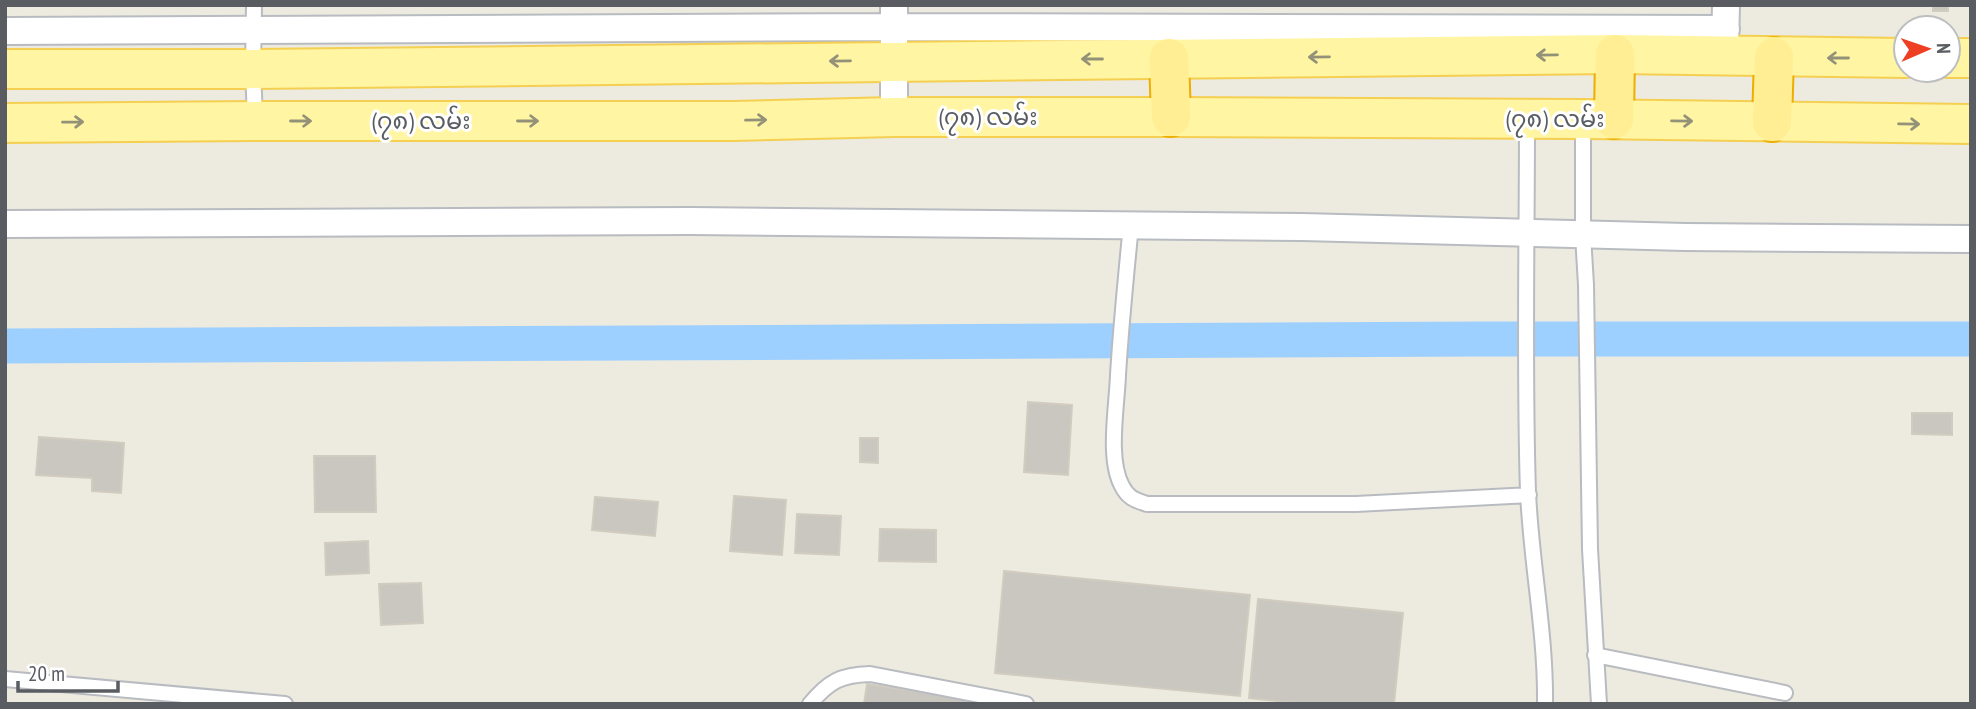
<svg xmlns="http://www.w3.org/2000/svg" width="1976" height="709" viewBox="0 0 1976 709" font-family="'PT Sans Narrow','Noto Sans Myanmar',sans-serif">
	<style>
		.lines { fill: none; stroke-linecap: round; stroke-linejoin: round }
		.canal { stroke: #9ed0ff; stroke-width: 35 }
		.building { fill: #cac7c0; stroke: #d1ccbf; stroke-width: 2 }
		.service-casing { stroke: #b8bbc0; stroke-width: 18 }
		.minor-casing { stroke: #b8bbc0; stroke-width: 30 }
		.primary-casing { stroke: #f5cf51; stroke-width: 42 }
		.trunk-casing { stroke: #edae00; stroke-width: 42 }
		.service { stroke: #fff; stroke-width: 14 }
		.minor { stroke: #fff; stroke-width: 26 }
		.primary { stroke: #fff5a3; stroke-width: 38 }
		.trunk { stroke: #ffee94; stroke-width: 38 }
		.oneway { stroke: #939279 }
		.labels { text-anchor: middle; stroke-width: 6; stroke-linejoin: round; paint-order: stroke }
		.street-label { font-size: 24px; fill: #595d62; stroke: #fff }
	</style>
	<rect width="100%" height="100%" fill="#edebe0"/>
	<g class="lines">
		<path class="canal" d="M5,346l1478,-7h488"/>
	</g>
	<path class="building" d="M1933,5h15v6h-15z
		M1028,402l44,3 -4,70 -44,-3z
		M1912,413h40v22l-40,-1z
		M39,437l85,6 -3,50 -29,-2v-13l-56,-3z
		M860,438h18v25l-18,-1z
		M314,456h61l1,56h-61z
		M734,496l52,4 -4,55 -52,-4z
		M595,497l63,5 -3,34 -63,-6z
		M797,514l44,2 -2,39 -44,-2z
		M880,529l56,1v32l-57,-1z
		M368,541l1,32 -43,2 -1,-32z
		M1004,571l246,24 -10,101 -245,-23z
		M421,583l2,40 -42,2 -2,-41z
		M1258,599l145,14 -9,91h-89l-56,-6z
		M867,684l99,15 -1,5h-101z"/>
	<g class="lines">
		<g class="service-casing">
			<path id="service" d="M254,5l-1,64 2,50
				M1527,121c0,124 -3,248 1,371 3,71 18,141 17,212
				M1583,121v114l3,50 4,264 9,155
				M1131,225c-5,50 -10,100 -13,150 -1,31 -11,84 4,111 6,12 13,14 25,18h209l173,-9
				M1595,655l190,38
				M5,679l280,25
				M810,704c19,-23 31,-29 60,-30l156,30"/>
		</g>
		<g class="minor-casing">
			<path id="minor" d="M5,31l889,-4 832,2
				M1725,47l1,-42
				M894,117v-112
				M5,224l686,-3 611,6 383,10 286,2"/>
		</g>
		<g class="primary-casing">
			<path id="primary" d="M1948,58h23
				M5,69h248l1362,-15 291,4
				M5,123l250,-2h479l160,-4h277l412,2 388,5"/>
		</g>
		<g class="trunk-casing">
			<path id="trunk" d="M1169,58l2,59
				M1614,119l1,-65
				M1772,122l2,-65"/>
		</g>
		<use href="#service" class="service"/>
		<use href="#minor" class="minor"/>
		<use href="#primary" class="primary"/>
		<use href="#trunk" class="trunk"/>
	</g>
	<defs><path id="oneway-shaft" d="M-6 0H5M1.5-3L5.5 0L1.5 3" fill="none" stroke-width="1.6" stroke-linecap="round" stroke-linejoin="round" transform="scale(1.75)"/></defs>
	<g class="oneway">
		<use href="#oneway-shaft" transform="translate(1547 55) rotate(179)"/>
		<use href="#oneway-shaft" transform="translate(1319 57) rotate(179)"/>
		<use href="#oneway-shaft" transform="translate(1838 58) rotate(-180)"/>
		<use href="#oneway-shaft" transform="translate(1092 59) rotate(180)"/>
		<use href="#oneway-shaft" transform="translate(840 61) rotate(179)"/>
		<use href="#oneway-shaft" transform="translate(756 120) rotate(-1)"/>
		<use href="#oneway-shaft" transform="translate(301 121)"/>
		<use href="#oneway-shaft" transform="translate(528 121)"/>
		<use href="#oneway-shaft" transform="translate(1682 121) rotate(1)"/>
		<use href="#oneway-shaft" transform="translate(73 122) rotate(-1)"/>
		<use href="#oneway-shaft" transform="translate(1909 124) rotate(1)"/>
	</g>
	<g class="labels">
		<g class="street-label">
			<text x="988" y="125">(၇၈) လမ်း</text>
			<text x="1555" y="127">(၇၈) လမ်း</text>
			<text x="421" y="129">(၇၈) လမ်း</text>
		</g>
	</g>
	<rect width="1976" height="709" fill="none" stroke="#595d62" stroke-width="14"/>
	<g transform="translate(1927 49) rotate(88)"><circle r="33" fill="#ffffff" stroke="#bdbec0" stroke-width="2"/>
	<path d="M0-5L12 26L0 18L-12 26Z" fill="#ee3f25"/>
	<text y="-10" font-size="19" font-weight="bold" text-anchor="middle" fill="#595d62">N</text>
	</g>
	<path d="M18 681v10h100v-10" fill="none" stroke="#595d62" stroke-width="3.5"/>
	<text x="28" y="681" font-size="21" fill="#595d62" stroke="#ffffff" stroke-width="5" paint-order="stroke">20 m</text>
</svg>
